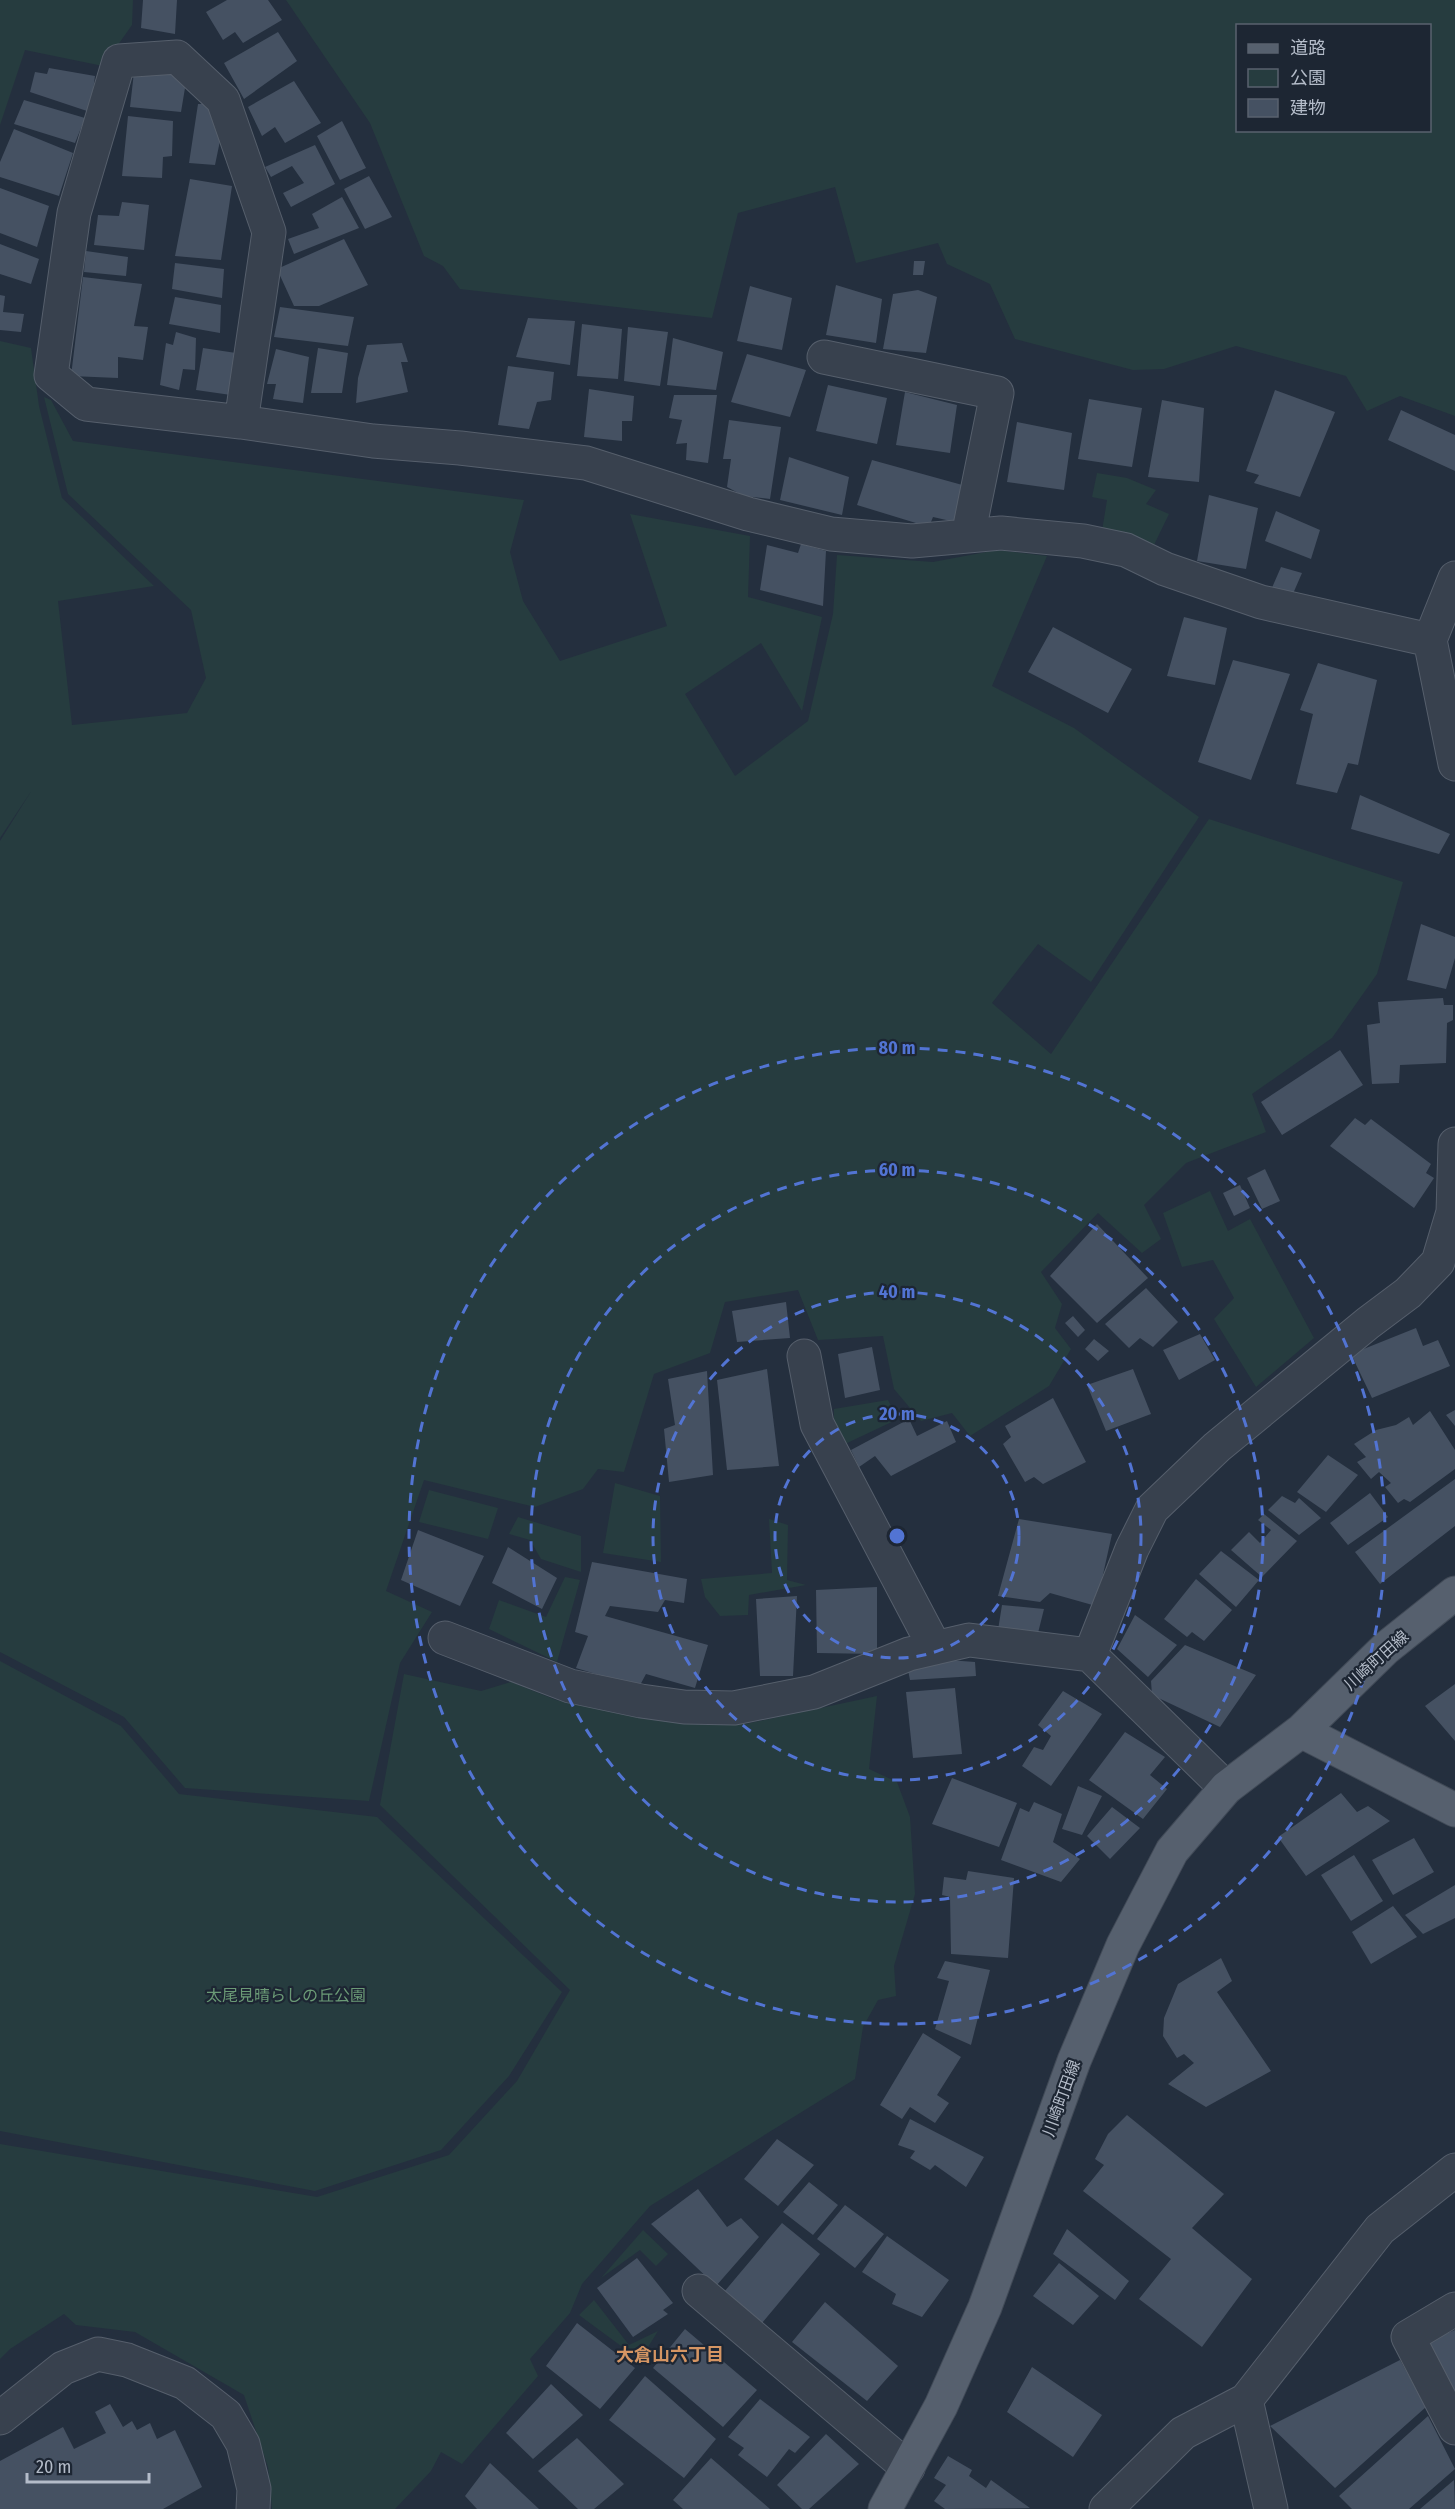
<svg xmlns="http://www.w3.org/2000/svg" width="1455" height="2509" viewBox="0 0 1455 2509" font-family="'Fira Sans Condensed','Noto Sans JP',sans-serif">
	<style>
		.green { fill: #263c3f; fill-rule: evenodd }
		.building { fill: #455162 }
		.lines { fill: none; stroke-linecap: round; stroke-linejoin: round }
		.minor-casing { stroke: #565f6c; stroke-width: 35 }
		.major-casing { stroke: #414a57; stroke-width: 35 }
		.minor { stroke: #38414e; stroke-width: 33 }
		.major { stroke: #56606e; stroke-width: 33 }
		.ring { fill: none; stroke: #5274d3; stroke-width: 3; stroke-dasharray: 10 8 }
		.labels { text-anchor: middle; stroke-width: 4.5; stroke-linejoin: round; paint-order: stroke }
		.street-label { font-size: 16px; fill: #b4bcc9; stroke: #1d2633 }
		.park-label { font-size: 16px; fill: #6b9a76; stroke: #1d2633 }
		.neighbourhood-label { font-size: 18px; font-weight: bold; fill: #d59563; stroke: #1d2633 }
		.centre { fill: #5274d3; stroke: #1d2633; stroke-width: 3 }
		.ring-label { font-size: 18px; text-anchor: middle; font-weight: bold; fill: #5274d3; stroke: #1d2633; stroke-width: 4.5; stroke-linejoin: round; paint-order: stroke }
	</style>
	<rect width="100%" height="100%" fill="#242f3e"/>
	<path class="green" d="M0,0h133l-1,25 -29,41 -78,-16 -25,75z
		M286,0h1169v416l-55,-20 -33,15 -21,-35 -110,-30 -72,23 -31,1 -118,-31 -25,-55 -43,-20 -9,-21 -82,20 -21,-76 -97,26 -26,105 -252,-29 -17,-23 -19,-10 -54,-133zM1238,26h192v104h-192z
		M0,341l31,7 8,58 23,92 92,88 -96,15 14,124 115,-12 19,-35 -15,-68 -123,-116 -24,-97 7,3 22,41 451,59 -14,52 13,49 37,60 107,-35 -37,-112 120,22 -2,61 74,20 -20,94 -41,-68 -76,51 50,82 73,-55 25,-107 4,-59 96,7 64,-12 50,6 -55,130 82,42 125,89 -108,165 -53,-38 -46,59 59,51 158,-235 194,63 -26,92 -45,64 -80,56 14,38 -80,31 -42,42 17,34 -19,14 -44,-40 -57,59 21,32 -7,24 16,21 -22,37 -79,50 -18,-23 -31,8 -27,-32 -11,-53 -65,4 -20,-50 -73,12 -15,51 -56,21 -30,98 -26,-3 -15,20 -48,18 -111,-27 -38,111 46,21 -32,51 -31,138 -184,-13 -61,-71 -124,-65v-811l32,-51 -32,48z
		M1097,473l30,5 29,12 -10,14 23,10 -16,33 -51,-16 5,-31 -15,-3z
		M1210,1191l18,40 22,-12 64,119 -58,49 -42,-68 20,-21 -21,-38 -31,7 -19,-54z
		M888,1400l10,19 -53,25 -11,-20v-15z
		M615,1483l45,13 1,66 -58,-9z
		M429,1490l69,18 -10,31 -69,-17z
		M518,1517l63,19v36l-40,-13 -11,-19 -21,-6z
		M769,1519l19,6 -1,55 19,5 -57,10 -1,20 -28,1 -15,-19 -4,-18 71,-6z
		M565,1577l15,3 -23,82 -68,-33 10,-29 47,17z
		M0,1661l121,65 58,68 198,23 185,175 -53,84 -68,74 -126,41 -315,-60z
		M404,1674l77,17 30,-9 45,18 114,22 75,2 132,-28 -8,73 28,13 13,35 5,77 -21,72 2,30 -18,4 -15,27 -8,52 -205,127 -68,78 -12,29 -40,46 8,17 -76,88 -21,-12 -10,19 -36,38h-123l-4,-42 -24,-72 -109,-63 -59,-7 -12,-11 -54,35 -10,10v-215l317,53 132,-42 68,-74 53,-91 -190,-185z
		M643,2230l25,24 -12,12 -16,-16 -39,28z
		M594,2300l35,45 29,-14 -18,29 -61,-45z"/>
	<path class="building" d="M143,0h34l-2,34 -34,-6z
		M227,0h41l14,20 -39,23 -8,-11 -12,8 -17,-28z
		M278,32l19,29 -53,38 -20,-36z
		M49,68l46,8 -5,36 -60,-20 5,-20 12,2z
		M134,72l33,1 19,9 -5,30 -51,-5z
		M294,81l27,42 -36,20 -10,-16 -13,9 -14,-29z
		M24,100l61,18 -10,25 -61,-19z
		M198,104h11l12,32 -6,29 -26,-2z
		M128,116l45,5 -1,35 -9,1 -1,21 -40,-2z
		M342,121l24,47 -26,12 -23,-44z
		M14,129l59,24 -14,43 -59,-19v-15z
		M315,145l20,39 -44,23 -8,-14 21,-10 -12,-17 -21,11 -6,-10z
		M369,176l23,41 -27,12 -21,-40z
		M190,179l42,7 -11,74 -46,-4z
		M0,188l49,18 -12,41 -37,-14z
		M342,197l17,31 -65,26 -6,-15 31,-11 -7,-14z
		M122,202l27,3 -5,45 -50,-5 4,-30 21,1z
		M344,239l24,46 -49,21h-25l-17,-37z
		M0,244l39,15 -8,25 -31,-10z
		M86,251l42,6 -2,19 -42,-4z
		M914,261h11l-2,14h-10z
		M175,263l49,6 -2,29 -50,-9z
		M83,277l59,7 -8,42 14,1 -5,33 -25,-3v21l-47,-2z
		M836,285l46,14 -6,44 -50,-8z
		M750,286l42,12 -10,52 -45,-9z
		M918,290l19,7 -11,56 -43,-4 10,-55z
		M0,295l5,1 -2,16 21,2 -3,18 -21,-2z
		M175,297l46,8 -1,28 -51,-9z
		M280,307l74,10 -6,29 -74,-9z
		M528,318l47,3 -5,44 -54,-8z
		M582,324l40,5 -4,50 -41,-3z
		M628,327l40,5 -8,54 -36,-5z
		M176,332l20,6 -1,32 -12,-1 -4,21 -19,-5 6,-42 7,2z
		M673,338l50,14 -7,38 -49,-5z
		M402,343l6,19h-7l7,30 -52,11 2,-25 9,-33z
		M203,348l33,5 -5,42 -35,-5z
		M318,348l30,5 -6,40h-31z
		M276,349l33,8 -6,46 -30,-4 3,-15h-9z
		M747,354l59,16 -16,47 -59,-15z
		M508,366l46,6 -3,28 -14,2 -8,27 -31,-4z
		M828,385l59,13 -10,46 -61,-13z
		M589,389l45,7 -2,25h-10v20l-38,-4z
		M1275,390l60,22 -35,85 -46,-14 5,-8 -13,-4z
		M905,392l52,13 -7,48 -54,-8z
		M674,395h43l-9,68 -22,-3 1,-17 -11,1 6,-24 -13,-2z
		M1089,399l53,9 -10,59 -54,-8z
		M1162,400l42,8 -5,74 -51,-5z
		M1401,410l54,25v36l-67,-31z
		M729,420l52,7 -11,72 -26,-3 -17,-9 4,-28h-8z
		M1017,422l55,11 -8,57 -57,-8z
		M789,457l60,20 -7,38 -62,-15z
		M872,460l94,26 -11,36 -22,-5 -4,10 -72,-22z
		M1209,495l49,13 -12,61 -49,-8z
		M1276,511l44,19 -9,29 -46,-18z
		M801,544l25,7 -3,55 -63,-16 7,-45 31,8z
		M1281,567l21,6 -10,23 -21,-6z
		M1184,617l43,11 -12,57 -48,-9z
		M1053,627l79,42 -24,44 -80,-41z
		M1233,660l57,14 -39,106 -53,-18z
		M1318,663l59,17 -19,85 -10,-2 -11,30 -41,-9 17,-70 -13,-4z
		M1360,795l90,39 -11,20 -88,-25z
		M1421,924l34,13v21l-9,31 -39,-9z
		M1443,998l1,7h9v15l-6,3 -1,40 -46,2 -1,18 -27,1 -5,-59 13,-2 -2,-21z
		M1340,1050l23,35 -81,50 -21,-33z
		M1355,1118l10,7 6,-6 60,45 -5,9 8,5 -20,30 -84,-62z
		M1265,1169l15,32 -18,8 -15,-31z
		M1240,1185l10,23 -16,8 -11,-23z
		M1097,1224l51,54 -51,45 -47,-47z
		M1146,1288l32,34 -25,25 -13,-9 -11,10 -24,-24z
		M786,1302l4,36 -53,4 -5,-31z
		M1073,1316l12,14 -7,7 -13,-14z
		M1416,1328l7,18 15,-6 12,26 -78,32 -21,-44z
		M1200,1334l15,26 -36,20 -16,-30z
		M1094,1339l15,12 -11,10 -13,-12z
		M872,1347l8,43 -35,8 -7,-44z
		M767,1369l12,97 -52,4 -10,-90z
		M1133,1369l18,45 -45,17 -19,-46z
		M707,1371l6,104 -44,7 -5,-53 11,-4 -7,-46z
		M1053,1398l33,64 -43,22 -9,-7 -9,5 -22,-38 8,-7 -6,-11z
		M1455,1410v16l-9,-11z
		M1430,1411l25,39v19l-45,33 -6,-3 -6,4 -13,-16 6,-4 -12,-11 -8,7 -14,-17 9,-5 -12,-13 22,-14 20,-5 13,-8 4,8z
		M909,1419l8,17 30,-15 9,21 -65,34 -16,-20 -16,11 -8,-17z
		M1328,1455l30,20 -32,37 -29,-20z
		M1455,1479v47l-75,58 -25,-32z
		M1370,1493l18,24 -40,28 -18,-22z
		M1282,1496l13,7 4,-5 22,20 -22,17 -31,-25z
		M1264,1514l33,27 -35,36 -31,-27 18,-18 11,11 11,-13 -13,-10z
		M1019,1519l93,15 -16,72 -46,-13 -10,9 -42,-6z
		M418,1530l66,26 -24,50 -59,-26z
		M508,1547l49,31 -15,31 -50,-26z
		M1221,1551l38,29 -23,27 -37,-33z
		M592,1562l95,17 -3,24 -19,-3 -7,12 -48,-6 -5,10 103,29 -13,43 -49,-14 -7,13 -63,-19 12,-32 -13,-4z
		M1196,1579l36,31 -28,31 -12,-9 -5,5 -23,-18z
		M877,1587v67l-60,-1 -1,-63z
		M797,1596l-4,80h-33l-4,-77z
		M1002,1605l42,4 -7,28 -39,-7z
		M1135,1615l42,30 -29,32 -31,-28z
		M1185,1645l71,30 -36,52 -68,-32 -1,-14z
		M948,1660l27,2 1,14 -66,4 -2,-10z
		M1455,1684v57l-30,-35z
		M955,1688l7,66 -49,4 -7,-66z
		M1063,1691l39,23 -51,72 -29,-20 12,-19 9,3 8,-14 -13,-11z
		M1125,1732l40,25 -15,18 17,14 -24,30 -54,-39z
		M952,1778l65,25 -18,44 -67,-23z
		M1078,1786l24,10 -20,39 -20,-6z
		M1341,1793l16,19 11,-6 22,15 -84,55 -28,-39z
		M1034,1802l28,12 -9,28 27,17 -19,23 -60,-22 19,-52 9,4z
		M1112,1807l28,21 -30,31 -23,-23z
		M1414,1838l20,34 -41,23 -21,-35z
		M1354,1855l29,46 -32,20 -30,-46z
		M968,1871l46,7 -6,80 -57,-4 -1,-57 -8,-2 2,-18 22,3z
		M1455,1885v33l-32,16 -18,-19z
		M1393,1906l24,31 -46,27 -19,-32z
		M1221,1958l11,23 -15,11 54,79 -65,36 -38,-23 26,-21 -10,-9 -7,4 -14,-22 1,-18 14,-34z
		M945,1961l45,9 -19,75 -36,-16 14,-48 -12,-3z
		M923,2033l38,24 -24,38 12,8 -14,20 -25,-16 -8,12 -22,-14z
		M1127,2115l97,79 -32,34 60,51 -50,68 -63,-48 32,-40 -88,-68 21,-26 -9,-6 13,-25z
		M910,2119l74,38 -18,30 -31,-22 -5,5 -20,-12 5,-7 -17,-6z
		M777,2139l37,26 -36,41 -34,-27z
		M809,2182l29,23 -25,30 -30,-23z
		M698,2189l29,38 14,-9 18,19 -43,49 -65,-62z
		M845,2205l39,29 -29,34 -38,-29z
		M782,2223l38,31 -58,69 -38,-31z
		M1067,2229l62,52 -14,19 -62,-46z
		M887,2236l62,44 -27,37 -30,-13 4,-10 -34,-22z
		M637,2258l36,45 -10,7 5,4 -35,23 -36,-49z
		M1059,2263l40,33 -26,29 -40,-29z
		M825,2302l73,64 -31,35 -75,-59z
		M577,2323l58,45 -35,41 -54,-43z
		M685,2329l72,61 -34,37 -70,-59z
		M1455,2330v70l-28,-58z
		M1400,2360l26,47 -91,81 -65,-62z
		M1032,2367l70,48 -29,42 -66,-45z
		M645,2376l71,63 -32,39 -75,-58z
		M551,2384l32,31 -50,44 -27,-26z
		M760,2399l50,38 -15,16 -6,-4 -22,28 -29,-22 6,-7 -16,-11z
		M110,2404l13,23 9,-6 5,9 13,-7 7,16 18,-9 27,57 -39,22h-163v-48l63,-34 11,22 32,-16 -11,-21z
		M1428,2416l27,53 -46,40h-57l-13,-13z
		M826,2434l33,30 -50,45h-7l-25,-24z
		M577,2438l47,46 -30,25h-16l-40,-38z
		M948,2456l24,14 -3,6 17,12 5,-8 39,28 -85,1 -11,-8 12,-16 -12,-7z
		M711,2458l59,51h-87l-10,-9z
		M490,2463l49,46h-62l-12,-13z
		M1454,2480l1,29h-35z"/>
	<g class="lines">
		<g class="minor-casing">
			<path id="minor" d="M824,357l173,36 -29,143
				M241,422l28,-190 -46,-132 -46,-43 -58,4 -45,152 -23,162 35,29 155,18 132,19 87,7 126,15 162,51 83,20 81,7 89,-8 82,8 43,9 39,19 96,33 169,38
				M1430,640l25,124
				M1430,640l25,-62
				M804,1356l13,68 118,224
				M445,1638l125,48 71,15 43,6 50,1 80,-16 95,-38 60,-14 121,15 136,133
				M1090,1655l42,-106 20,-40 65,-62 151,-124 40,-30 30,-31 15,-50 2,-68
				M699,2291l209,177
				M1455,2309l-47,28 47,91
				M1246,2400l25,109
				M0,2418l63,-50 35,-14 29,6 58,23 41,32 17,29 11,45 -1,20
				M1106,2509l77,-76 63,-33 134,-171 75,-59"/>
		</g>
		<g class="major-casing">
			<path id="major" d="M1301,1731l154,79
				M885,2509l56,-103 44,-99 89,-246 49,-116 49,-94 54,-63 75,-57 85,-83 69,-55"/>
		</g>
		<use href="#minor" class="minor"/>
		<use href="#major" class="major"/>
	</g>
	<g class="ring">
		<circle cx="897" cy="1536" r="122"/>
		<circle cx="897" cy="1536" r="244"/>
		<circle cx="897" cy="1536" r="366"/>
		<circle cx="897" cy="1536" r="488"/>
	</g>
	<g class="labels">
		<g class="street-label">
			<text transform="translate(1376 1660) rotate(-42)" y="6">川崎町田線</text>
			<text transform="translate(1061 2098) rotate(-70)" y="6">川崎町田線</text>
		</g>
		<g class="park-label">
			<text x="286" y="2001">太尾見晴らしの丘公園</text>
		</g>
		<g class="neighbourhood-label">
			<text x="670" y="2361">大倉山六丁目</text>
		</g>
	</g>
	<circle cx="897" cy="1536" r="9" class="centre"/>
	<g class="ring-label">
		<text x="897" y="1054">80 m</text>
		<text x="897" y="1176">60 m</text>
		<text x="897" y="1298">40 m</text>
		<text x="897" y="1420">20 m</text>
	</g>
	<rect x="1236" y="24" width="195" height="108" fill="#1d2633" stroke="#59626f" stroke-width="1.5"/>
	<rect x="1248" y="44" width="30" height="9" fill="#56606e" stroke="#59626f" stroke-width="1.5"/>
	<text x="1290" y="54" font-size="18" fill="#b4bcc9">道路</text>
	<rect x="1248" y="69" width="30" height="18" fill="#263c3f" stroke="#59626f" stroke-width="1.5"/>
	<text x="1290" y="84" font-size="18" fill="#b4bcc9">公園</text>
	<rect x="1248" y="99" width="30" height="18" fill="#455162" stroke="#59626f" stroke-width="1.5"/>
	<text x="1290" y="114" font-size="18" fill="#b4bcc9">建物</text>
	<path d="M27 2473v9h122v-9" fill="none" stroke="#b4bcc9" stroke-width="3"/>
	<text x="36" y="2473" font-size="18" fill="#b4bcc9" stroke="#1d2633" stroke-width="4.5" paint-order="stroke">20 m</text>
</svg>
